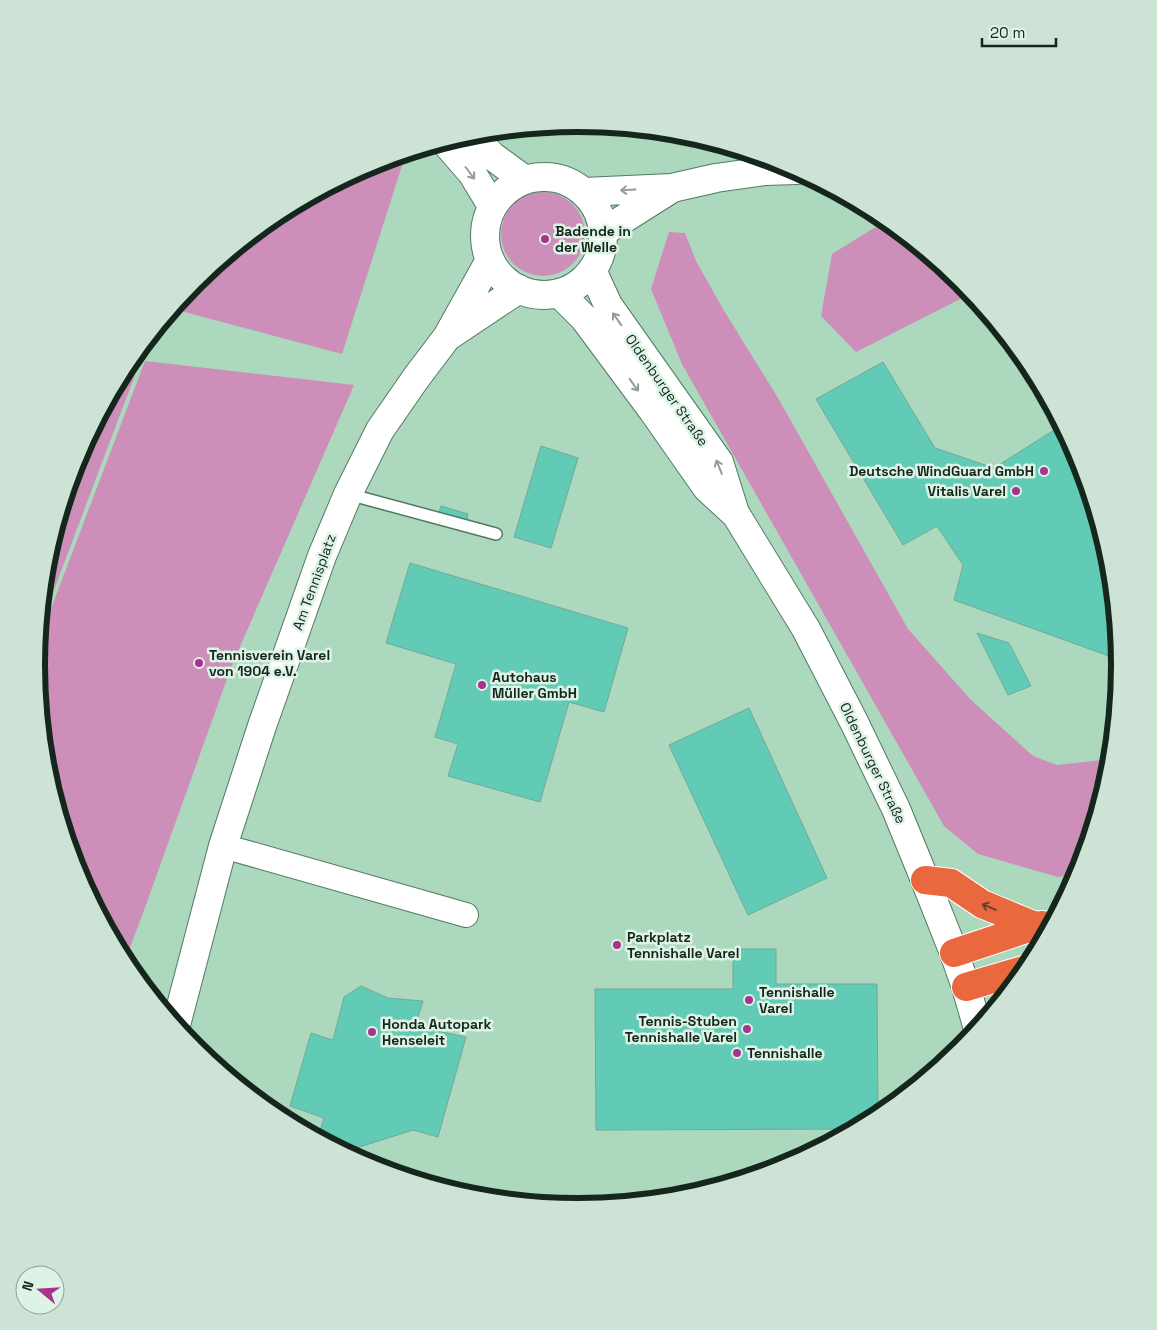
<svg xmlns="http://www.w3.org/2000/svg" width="1157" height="1330" viewBox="0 0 1157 1330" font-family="'Space Grotesk',sans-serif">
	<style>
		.green { fill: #cd8eba }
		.building { fill: #61cbb5; stroke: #73a89b }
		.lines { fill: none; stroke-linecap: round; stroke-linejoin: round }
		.service-casing { stroke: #527a63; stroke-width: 14 }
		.minor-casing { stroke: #527a63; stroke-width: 26 }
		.tertiary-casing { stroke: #527a63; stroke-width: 30 }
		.secondary-casing { stroke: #527a63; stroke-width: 30 }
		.motorway-casing { stroke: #fff; stroke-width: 30 }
		.service { stroke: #fff; stroke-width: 11 }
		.minor { stroke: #fff; stroke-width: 24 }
		.tertiary { stroke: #fff; stroke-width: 28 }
		.secondary { stroke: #fff; stroke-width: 28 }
		.motorway { stroke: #ea683e; stroke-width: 28 }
		.oneway { stroke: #969d99 }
		.oneway2 { stroke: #6a402a }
		.poi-dot { fill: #a7338d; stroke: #ddf3e5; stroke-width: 2 }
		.labels { text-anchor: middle; stroke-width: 5; stroke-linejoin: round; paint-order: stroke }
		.poi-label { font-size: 14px; font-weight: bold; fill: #15261c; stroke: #ddf3e5; text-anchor: start }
		.street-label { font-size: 14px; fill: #15261c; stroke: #ddf3e5 }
		.rim { fill: none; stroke: #15261c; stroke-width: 6 }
	</style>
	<rect width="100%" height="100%" fill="#acd8bd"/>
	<path class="green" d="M406,153l-64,201 -169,-45 22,-28 82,-67 94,-50z
		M501 234a42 42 0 1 1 84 0a42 42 0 1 1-84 0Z
		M887,220l75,62 10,11 -116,59 -35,-36 11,-62z
		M669,232l16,1 11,28 27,48 55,89 130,231 63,71 62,56 24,9 54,-6 -1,12 -31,102 -21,4 -80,-23 -34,-28 -262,-462 -31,-75z
		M149,338l-109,289 7,-68 31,-102 50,-93z
		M145,361l209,24 -122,280 -85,237 -22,59 -48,-89 -30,-101 -11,-106 2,-22z"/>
	<path class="building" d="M883,362l52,86 59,20 68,-43 18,33 30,101 10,101 -166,-60 9,-35 -26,-39 -34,19 -87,-146z
		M541,446l37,12 -27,90 -37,-11z
		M441,506l27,8 -1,6 -28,-8z
		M410,563l218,65 -24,84 -35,-10 -29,100 -92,-26 10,-32 -23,-7 21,-73 -70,-21z
		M977,633l32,10 22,43 -23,9z
		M749,708l78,170 -79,37 -79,-170z
		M733,949h43v35h101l1,133 -23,12 -259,1 -1,-141h138z
		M361,986l27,12 35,3 -8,25 51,11 -28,100 -25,-7 -69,22 -26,-14 6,-20 -34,-12 21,-73 22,7 11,-43z"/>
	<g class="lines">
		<g class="service-casing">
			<path id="service" d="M348,494l148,40"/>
		</g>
		<g class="minor-casing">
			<path id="minor" d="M223,846l243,69"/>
		</g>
		<g class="tertiary-casing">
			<path id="tertiary" d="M584,192l88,-4 44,-10 49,-7 32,-1
				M603,232l68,-43
				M450,335l69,-46
				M176,1025l47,-179 39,-120 60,-170 26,-62 32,-64 36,-52 31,-41 43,-77"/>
		</g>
		<g class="secondary-casing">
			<path id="secondary" d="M471,134l21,22 33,24
				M445,142l27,31 20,33
				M485 236a59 59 0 1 1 118 0a59 59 0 1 1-118 0Z
				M592,270l16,35 111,157 16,51 71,116 48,93 42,87 29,71 29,73 12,34 12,42
				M559,293l25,25 69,93 54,77 26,24"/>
		</g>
		<g class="motorway-casing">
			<path id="motorway" d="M925,880l26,3 31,21 53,22
				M954,953l81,-27 8,-1
				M966,987l61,-18"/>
		</g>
		<use href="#service" class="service"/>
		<use href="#minor" class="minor"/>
		<use href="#tertiary" class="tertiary"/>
		<use href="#secondary" class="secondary"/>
		<use href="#motorway" class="motorway"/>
	</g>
	<defs><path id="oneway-shaft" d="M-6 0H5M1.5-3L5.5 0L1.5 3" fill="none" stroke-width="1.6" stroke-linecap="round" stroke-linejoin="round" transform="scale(1.25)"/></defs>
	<g class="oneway">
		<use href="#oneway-shaft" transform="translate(470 173) rotate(53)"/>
		<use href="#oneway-shaft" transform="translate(628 190) rotate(177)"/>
		<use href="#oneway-shaft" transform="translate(617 319) rotate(-125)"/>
		<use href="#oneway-shaft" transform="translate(634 385) rotate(54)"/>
		<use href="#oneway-shaft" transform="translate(719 467) rotate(-112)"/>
	</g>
	<use class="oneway2" href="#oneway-shaft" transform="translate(989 907) rotate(-158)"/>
	<g class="poi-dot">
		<circle cx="545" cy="239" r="5"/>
		<circle cx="1044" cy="471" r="5"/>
		<circle cx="1016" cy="491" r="5"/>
		<circle cx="199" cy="663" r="5"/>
		<circle cx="482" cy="685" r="5"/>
		<circle cx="617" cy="945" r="5"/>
		<circle cx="749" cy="1000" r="5"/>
		<circle cx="747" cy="1029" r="5"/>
		<circle cx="372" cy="1032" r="5"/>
		<circle cx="737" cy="1053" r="5"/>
	</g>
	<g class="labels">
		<g class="poi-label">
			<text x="555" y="236">Badende in<tspan x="555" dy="16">der Welle</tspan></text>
			<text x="1034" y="476" text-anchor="end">Deutsche WindGuard GmbH</text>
			<text x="1006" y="496" text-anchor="end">Vitalis Varel</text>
			<text x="209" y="660">Tennisverein Varel<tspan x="209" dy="16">von 1904 e.V.</tspan></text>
			<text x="492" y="682">Autohaus<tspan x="492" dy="16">Müller GmbH</tspan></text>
			<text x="627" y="942">Parkplatz<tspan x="627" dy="16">Tennishalle Varel</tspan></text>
			<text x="759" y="997">Tennishalle<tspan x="759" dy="16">Varel</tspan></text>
			<text x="737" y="1026" text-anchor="end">Tennis-Stuben<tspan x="737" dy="16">Tennishalle Varel</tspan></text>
			<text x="382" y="1029">Honda Autopark<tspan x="382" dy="16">Henseleit</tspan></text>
			<text x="747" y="1058">Tennishalle</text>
		</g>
		<g class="street-label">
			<text transform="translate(667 390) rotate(55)" y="5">Oldenburger Straße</text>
			<text transform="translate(314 582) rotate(-70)" y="5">Am Tennisplatz</text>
			<text transform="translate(873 763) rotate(64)" y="5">Oldenburger Straße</text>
		</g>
	</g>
	<path d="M0 0H1157V1330H0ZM45 665a533 533 0 1 1 1066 0a533 533 0 1 1-1066 0Z" fill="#cde3d5" fill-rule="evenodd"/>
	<path class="rim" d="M45 665a533 533 0 1 1 1066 0a533 533 0 1 1-1066 0Z"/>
	<g transform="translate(40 1290) rotate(288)"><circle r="24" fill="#ddf3e5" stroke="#8da195"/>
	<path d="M0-4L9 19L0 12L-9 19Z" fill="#a7338d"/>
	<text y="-8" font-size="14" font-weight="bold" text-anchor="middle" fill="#15261c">N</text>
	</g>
	<path d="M982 38v8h74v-8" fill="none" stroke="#15261c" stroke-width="2.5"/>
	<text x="990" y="38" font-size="15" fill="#15261c" stroke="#ddf3e5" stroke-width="4" paint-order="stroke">20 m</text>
</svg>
